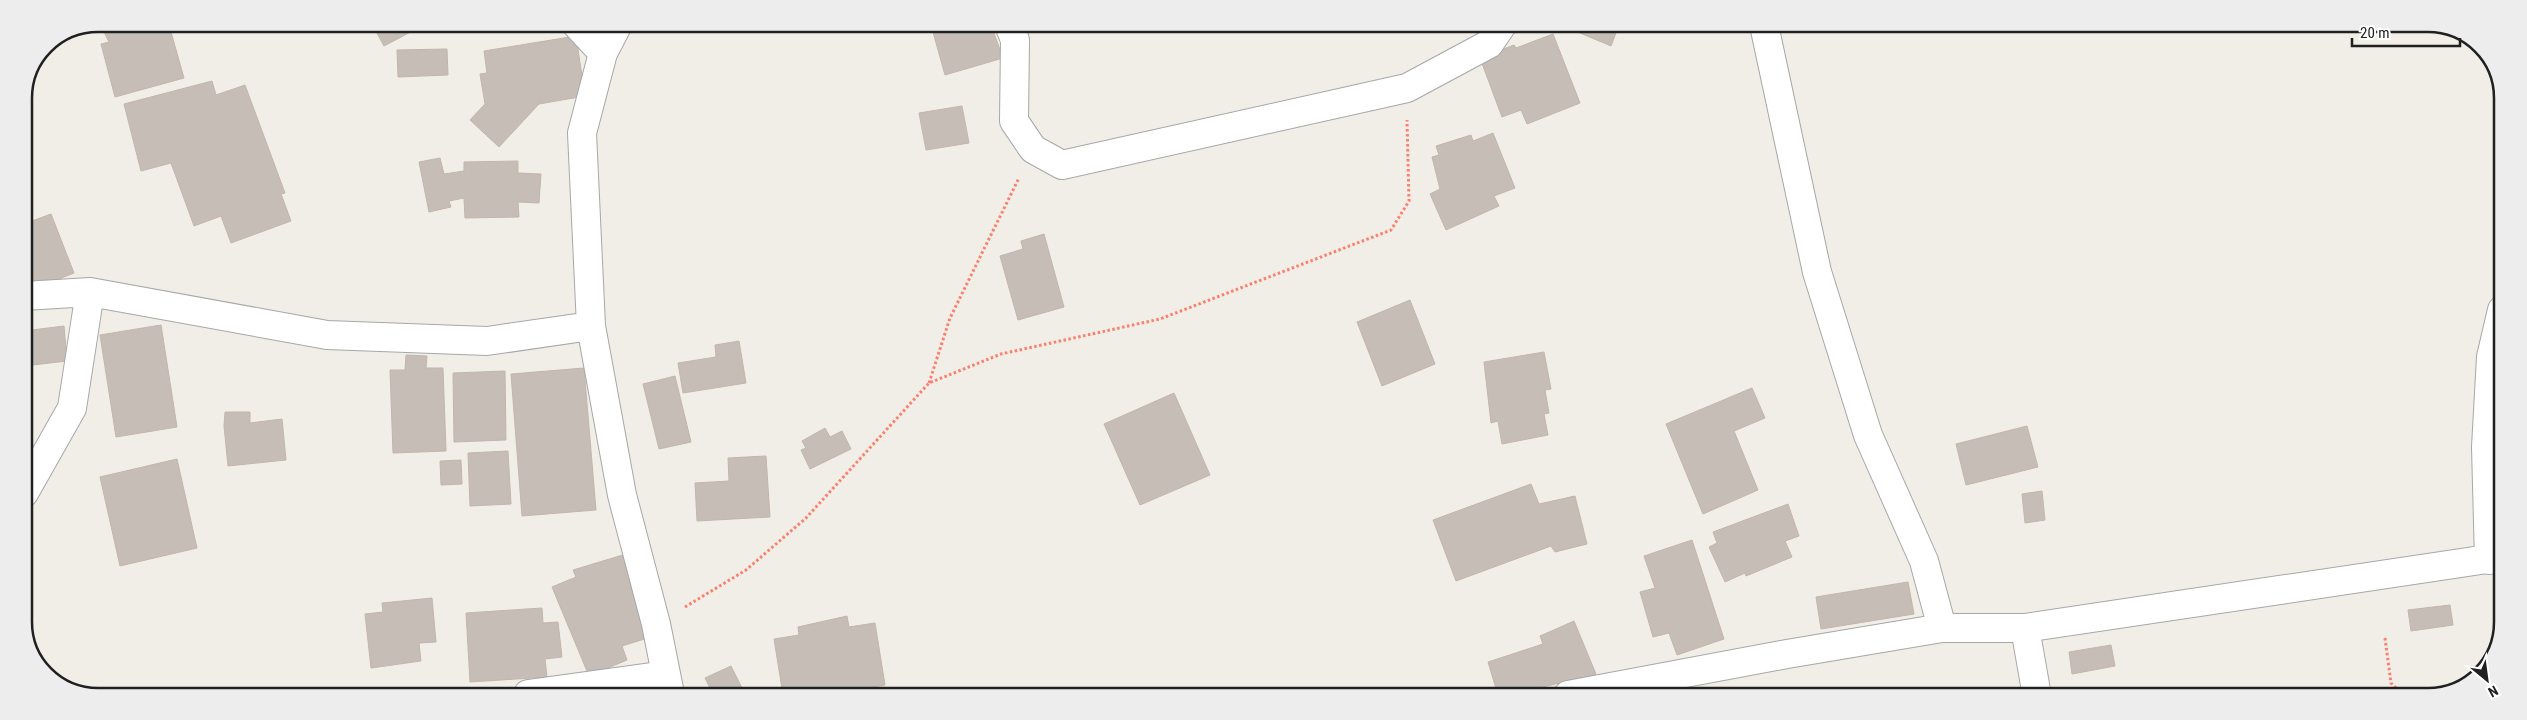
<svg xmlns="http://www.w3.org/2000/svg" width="2527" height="720" viewBox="0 0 2527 720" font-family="'Roboto Condensed',sans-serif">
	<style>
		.building { fill: #c6beb6; stroke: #c3b5a9 }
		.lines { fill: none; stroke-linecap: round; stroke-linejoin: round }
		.minor-casing { stroke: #a7a7a7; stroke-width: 30 }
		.path { stroke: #fc7e6c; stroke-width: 3; stroke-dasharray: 2.5 2.5; stroke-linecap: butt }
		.minor { stroke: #fff; stroke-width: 28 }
		.rim { fill: none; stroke: #202020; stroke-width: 2.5 }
	</style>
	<rect width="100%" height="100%" fill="#f1eee7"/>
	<path class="building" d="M100,24h44l4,7 21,-6 15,53 -69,19 -14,-53 8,-2z
		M372,24h47l1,3 -36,19z
		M496,24h19l-17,7z
		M931,25h60l12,33 -58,17z
		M1446,25h14l-13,4z
		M1569,25h50l-8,21 -43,-18z
		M1553,34l27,69 -53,21 -6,-14 -19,7 -22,-59 34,-13 2,3z
		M576,36l9,60 -46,8 -40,43 -29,-27 15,-16 -5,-30 7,-1 -3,-22z
		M447,49l1,26 -50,2 -1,-27z
		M212,81l4,14 29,-10 40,108 -4,1 10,27 -60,22 -10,-27 -27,10 -23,-63 -30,8 -17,-67z
		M962,106l7,37 -43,7 -7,-37z
		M1493,133l22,55 -21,8 5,10 -53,24 -16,-36 10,-5 -8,-32 7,-2 -3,-9 35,-11 2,6z
		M440,158l4,16 20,-3v-9l54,-1v12l23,1 -2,29 -21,-1 1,15 -54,1 -1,-20 -15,3 2,6 -22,5 -10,-50z
		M51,214l23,59 -45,18 -5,-12v-55z
		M1044,234l20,73 -46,13 -18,-64 23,-7 -2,-8z
		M1410,300l25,64 -53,22 -25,-64z
		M161,325l16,102 -61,10 -16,-102z
		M64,326l3,35 -43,5v-35z
		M739,341l7,42 -63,10 -5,-30 38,-6 -1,-12z
		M1544,352l7,37 -6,1 4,23 -5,1 4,21 -46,9 -4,-23 -7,2 -7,-61z
		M406,355l21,1 -1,12h17l3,83 -53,2 -3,-83h15z
		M584,368l12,142 -74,6 -11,-142z
		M505,371l1,69 -52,2 -1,-69z
		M675,376l16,66 -32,7 -16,-65z
		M1752,388l13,30 -31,13 24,59 -55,24 -37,-90z
		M1174,393l36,82 -70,30 -36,-81z
		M225,412h25v11l32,-4 4,41 -58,6 -4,-40z
		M2027,426l11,41 -72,18 -10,-41z
		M825,428l5,9 12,-6 9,18 -41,20 -9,-19 5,-2 -4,-7z
		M508,451l3,53 -41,2 -2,-53z
		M766,456l4,61 -73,4 -2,-38 34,-2 -1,-23z
		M177,459l20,89 -77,18 -20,-89z
		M461,460l1,24 -21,1 -1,-24z
		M1531,484l8,20 36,-8 12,48 -32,8 -4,-6 -95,35 -23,-61z
		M2042,491l3,29 -20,3 -3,-29z
		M1788,504l11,32 -14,5 7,16 -46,19 -1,-3 -20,9 -16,-35 8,-4 -4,-11z
		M1692,540l32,99 -47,16 -8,-22 -16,4 -13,-45 15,-4 -11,-32z
		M626,554l25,83 -29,9 5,14 -38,16 -37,-89 24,-10 -3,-7z
		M1908,582l6,32 -93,15 -5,-32z
		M432,598l4,44 -17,1 2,18 -50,7 -6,-54 18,-2 -1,-9z
		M2450,605l3,20 -42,6 -3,-21z
		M542,608l1,15 15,-1 4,35 -17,2 2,18 -77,5 -4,-69z
		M847,616l2,11 26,-4 10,62 -58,10h-44l-9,-56 25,-4 -1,-8z
		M1574,621l22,53 -33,14 -3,-5 -53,12h-9l-10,-33 55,-18 -3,-8z
		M2111,645l4,21 -43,8 -3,-22z
		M731,666l14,28h-32l-8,-16z"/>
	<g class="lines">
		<g class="minor-casing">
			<path id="minor" d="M576,24l27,29 -21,80 9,193 31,169 34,129 14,70
				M1009,25l6,15 -1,81 19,28 29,16 345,-77 82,-44 13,-19
				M1764,25l53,247 51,163 56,126 18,67h83l476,-71
				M603,53l15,-29
				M24,296l66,-4 237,43 160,6 104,-15
				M24,493l48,-85 18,-116
				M2489,560l-3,-113 5,-90 11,-47
				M2025,628l12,68
				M528,694l138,-19
				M1568,695l219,-41 155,-26"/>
		</g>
		<path class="path" d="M929,383l21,-65 69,-140
			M685,607l61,-37 60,-52 123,-135 72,-29 159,-35 231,-89 18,-29 -2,-81
			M2385,638l6,45 13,13"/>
		<use href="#minor" class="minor"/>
	</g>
	<path d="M0 0H2527V720H0ZM98 32H2428A66 66 0 0 1 2494 98V622A66 66 0 0 1 2428 688H98A66 66 0 0 1 32 622V98A66 66 0 0 1 98 32Z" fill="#ededed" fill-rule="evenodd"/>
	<path class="rim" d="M98 32H2428A66 66 0 0 1 2494 98V622A66 66 0 0 1 2428 688H98A66 66 0 0 1 32 622V98A66 66 0 0 1 98 32Z"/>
	<g transform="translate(2487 680) rotate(151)" stroke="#ffffff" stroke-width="4" paint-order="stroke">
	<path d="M0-4L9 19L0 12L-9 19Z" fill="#202020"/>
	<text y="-8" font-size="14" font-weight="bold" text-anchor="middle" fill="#202020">N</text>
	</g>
	<path d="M2352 38v8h108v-8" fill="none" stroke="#202020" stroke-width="2.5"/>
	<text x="2360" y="38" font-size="15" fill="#202020" stroke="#ffffff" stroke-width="4" paint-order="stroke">20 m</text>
</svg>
